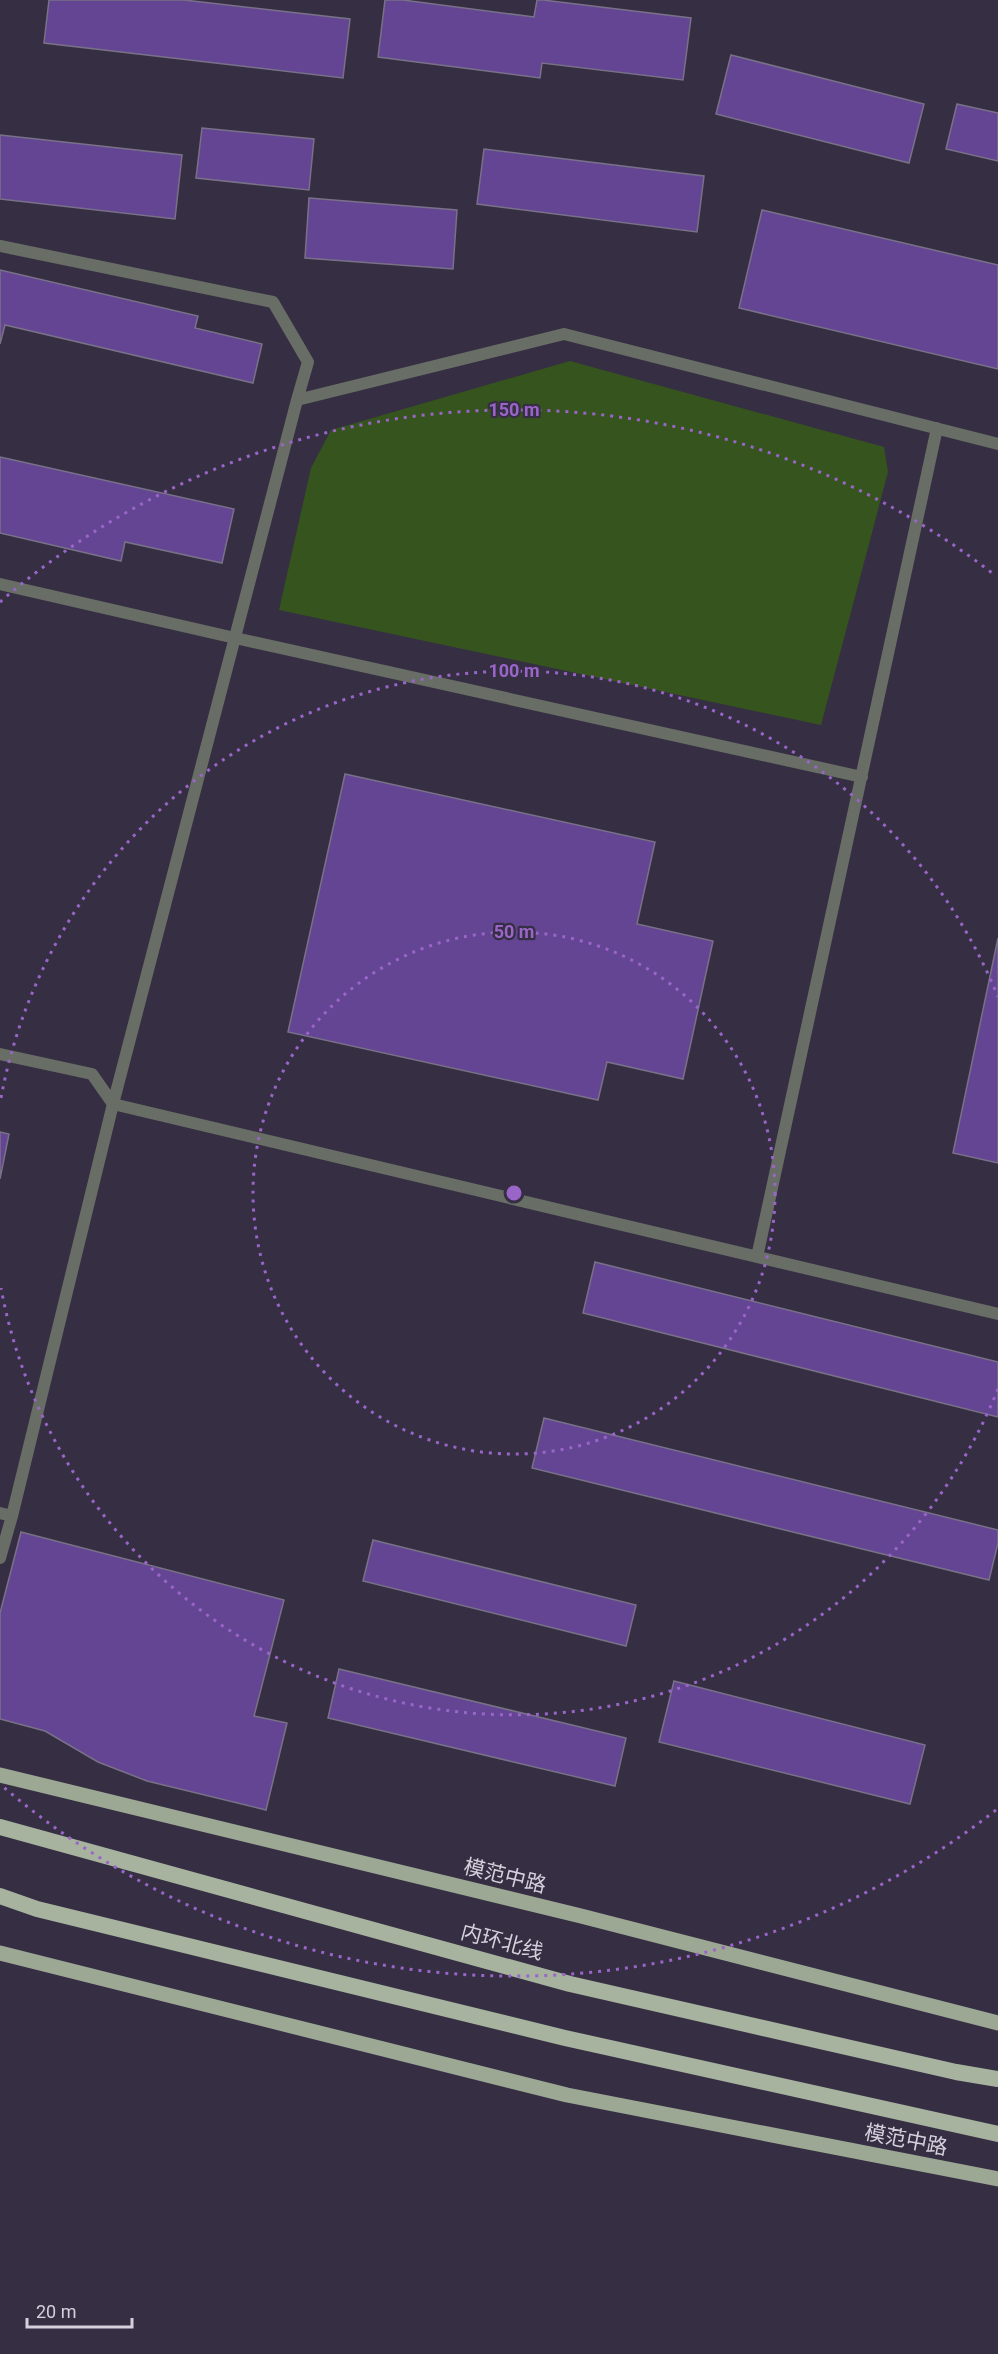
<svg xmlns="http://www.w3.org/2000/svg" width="998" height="2354" viewBox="0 0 998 2354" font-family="Roboto,'Noto Sans SC',sans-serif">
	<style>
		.green { fill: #36541d }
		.building { fill: #644593; stroke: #787187; stroke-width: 1.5 }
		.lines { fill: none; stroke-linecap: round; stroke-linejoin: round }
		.service { stroke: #686e65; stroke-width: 12 }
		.primary { stroke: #9da894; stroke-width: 15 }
		.trunk { stroke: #a7b39e; stroke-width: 16 }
		.ring { fill: none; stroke: #9a65c9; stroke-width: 3; stroke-dasharray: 3 6 }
		.labels { text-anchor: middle; stroke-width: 4.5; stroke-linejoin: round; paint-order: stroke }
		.street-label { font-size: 21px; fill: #d4d0dc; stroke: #362f43 }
		.centre { fill: #9a65c9; stroke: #362f43; stroke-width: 3 }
		.ring-label { font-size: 18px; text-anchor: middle; font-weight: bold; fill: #9a65c9; stroke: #362f43; stroke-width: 4.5; stroke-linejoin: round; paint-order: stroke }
	</style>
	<rect width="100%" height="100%" fill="#362f43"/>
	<path class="green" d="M570,361l314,86 4,25 -67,253 -542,-115 32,-142 20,-38z"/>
	<path class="building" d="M49,0h135l166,19 -7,59 -299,-35z
		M385,0h18l131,17 3,-17h6l148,18 -8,62 -141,-17 -2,15 -162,-21z
		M731,55l193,49 -15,59 -193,-49z
		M957,104l41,9v48l-52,-12z
		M202,128l112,11 -5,51 -113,-12z
		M0,135l182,20 -7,64 -175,-20z
		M484,149l220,27 -7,56 -220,-28z
		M309,198l148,12 -4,59 -148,-11z
		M762,210l236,55v104l-259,-61z
		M0,270l198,46 -3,12 67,16 -9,39 -248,-58 -5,19z
		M0,457l234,52 -12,54 -97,-21 -4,19 -121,-28z
		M345,774l310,68 -18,82 76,17 -30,138 -76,-17 -9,38 -310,-68z
		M998,938v225l-45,-10z
		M0,1132l9,2 -9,45z
		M595,1262l403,100v55l-415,-104z
		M544,1418l454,112v13l-9,37 -457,-112z
		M21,1532l263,68 -30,116 33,7 -21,87 -119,-29 -49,-19 -53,-31 -45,-12v-106z
		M373,1540l263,65 -10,41 -263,-65z
		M339,1669l287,69 -11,48 -287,-68z
		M674,1681l251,64 -15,59 -251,-62z"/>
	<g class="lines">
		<path class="service" d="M0,246l273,56 35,60 -11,38 267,-66 434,110
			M0,584l235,54 627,139
			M0,1054l92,20 21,30 184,-704
			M757,1257l180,-829
			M0,1513l12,3 101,-412 885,210
			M0,1558l12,-42"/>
		<path class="primary" d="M0,1775l581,141 417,107
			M0,1953l567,142 431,84"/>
		<path class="trunk" d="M0,1827l570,157 386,88 42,7
			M0,1896l37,13 528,129 433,96"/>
	</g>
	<g class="ring">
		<circle cx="514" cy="1193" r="261"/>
		<path d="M998 1389A522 522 0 0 1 1 1288M1 1098A522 522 0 0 1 998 997"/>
		<path d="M996 1810A783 783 0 0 1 0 1784M0 602A783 783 0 0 1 996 576"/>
	</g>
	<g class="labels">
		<g class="street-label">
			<text transform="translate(505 1876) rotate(14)" y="7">模范中路</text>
			<text transform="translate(502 1942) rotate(15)" y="7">内环北线</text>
			<text transform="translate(906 2140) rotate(11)" y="7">模范中路</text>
		</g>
	</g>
	<circle cx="514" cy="1193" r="9" class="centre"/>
	<g class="ring-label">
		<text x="514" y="416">150 m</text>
		<text x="514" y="677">100 m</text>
		<text x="514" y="938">50 m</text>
	</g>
	<path d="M27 2318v9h105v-9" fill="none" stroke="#d4d0dc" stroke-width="3"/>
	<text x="36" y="2318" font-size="18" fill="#d4d0dc" stroke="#362f43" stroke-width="4.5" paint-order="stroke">20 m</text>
</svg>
